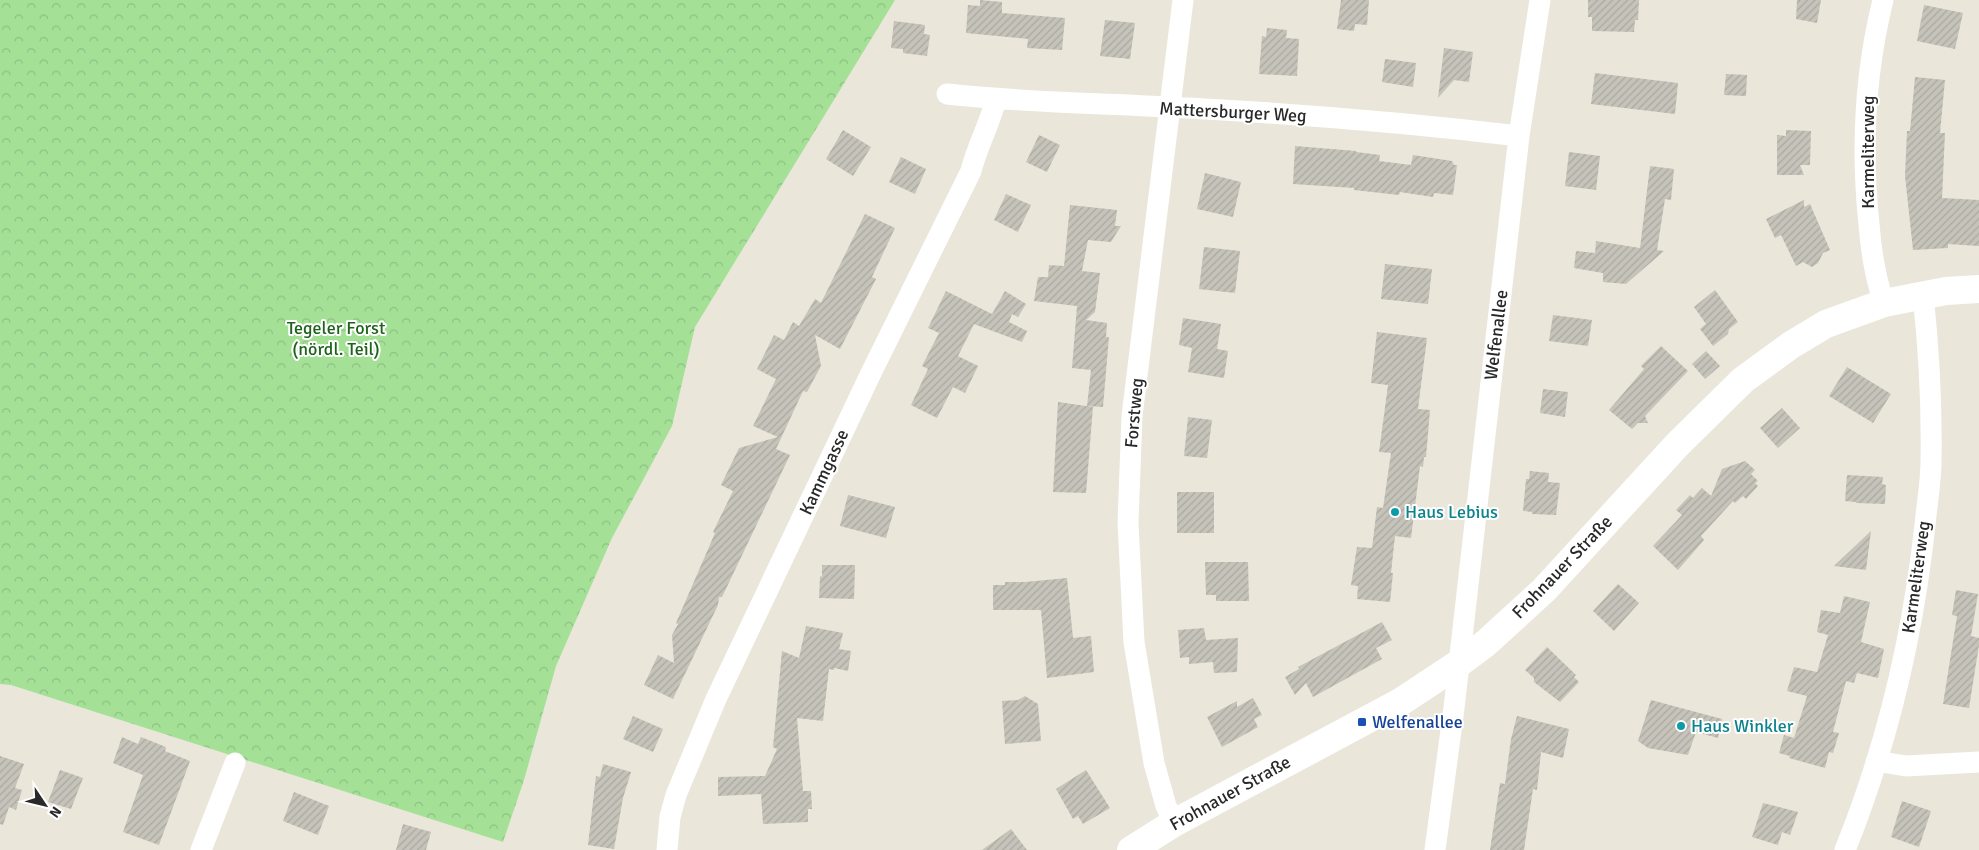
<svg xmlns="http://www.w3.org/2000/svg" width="1979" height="850" viewBox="0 0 1979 850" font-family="Signika,sans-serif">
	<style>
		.forest { fill: url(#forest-crowns) }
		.building { fill: url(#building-hatch) }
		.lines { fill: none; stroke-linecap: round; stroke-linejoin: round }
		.minor { stroke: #fff; stroke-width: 21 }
		.tertiary { stroke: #fff; stroke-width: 28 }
		.culture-dot { fill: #0f9aa8; stroke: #fff; stroke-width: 2 }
		.transit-dot { fill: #1a4fb4; stroke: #fff; stroke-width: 2 }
		.labels { text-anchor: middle; stroke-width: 4; stroke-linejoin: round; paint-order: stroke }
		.street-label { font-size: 18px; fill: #292929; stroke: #fff }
		.park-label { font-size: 18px; fill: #1d641a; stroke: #fff }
		.culture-label { font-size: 18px; fill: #0d838f; stroke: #fff; text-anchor: start }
		.transit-label { font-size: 18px; fill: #164399; stroke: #fff; text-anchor: start }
	</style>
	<defs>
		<pattern id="forest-crowns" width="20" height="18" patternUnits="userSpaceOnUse" patternTransform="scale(1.25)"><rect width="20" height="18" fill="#a4e197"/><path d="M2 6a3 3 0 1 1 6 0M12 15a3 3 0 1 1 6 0" fill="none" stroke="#8dc182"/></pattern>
		<pattern id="building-hatch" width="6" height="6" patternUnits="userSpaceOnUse" patternTransform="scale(1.25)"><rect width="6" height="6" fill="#c6c3ba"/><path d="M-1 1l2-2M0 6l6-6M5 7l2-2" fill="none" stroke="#aaa8a0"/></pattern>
	</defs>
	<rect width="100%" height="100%" fill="#ebe6da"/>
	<path class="forest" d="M0,0h895l-200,327 -23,99 -60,112 -56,128 -32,114 -21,62 -492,-157 -11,-1z"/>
	<path class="building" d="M980,0l22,2v11l63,5 -3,32 -35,-2 1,-9 -62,-6 2,-28 12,1z
		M1341,0h28l-2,25 -12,-1 -1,7 -17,-2z
		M1588,0h51l-1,20h-3l-1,12 -42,-1v-14h-4z
		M1797,0h24l-4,23 -21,-4z
		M1924,5l39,8 -8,36 -38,-8z
		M1105,20l30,3 -5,36 -30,-3z
		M894,21l31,4 -1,9 6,1 -3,21 -24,-3v-4l-12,-1z
		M1267,28l20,2 -1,8 13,1 -2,37 -38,-2 3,-38 4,1z
		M1444,48l29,4 -4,30 -15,-2 -16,18z
		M1385,59l31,4 -3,24 -31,-5z
		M1595,73l83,10 -3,31 -84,-10z
		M1726,74l21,1 -1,21 -22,-1z
		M1915,77l30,3 -5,53h5l-3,65 37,2v46l-31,-2v4l-35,2 -8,-74 2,-45h3z
		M843,130l28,17 -18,29 -27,-17z
		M1786,130l25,1 -1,34h-10l4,10h-27v-40l9,1z
		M1039,135l21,10 -13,27 -21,-10z
		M1295,146l61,5v1l24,3 -1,6 32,4 2,-10 39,6 2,4h3l-4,30 -19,-2 -1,4 -33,-5 -1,3 -45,-5v-2l-61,-4z
		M1569,152l31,4 -4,34 -31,-4z
		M901,157l25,12 -11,25 -26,-12z
		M1650,166l24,3 -3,31 -6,-1 -8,51 7,1 -38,33 -23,-2v-9l-29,-5 2,-17 19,2 1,-12 44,7z
		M1205,173l36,9 -8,35 -36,-8z
		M1006,194l25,11 -13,27 -24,-12z
		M1804,200v7l6,-3 20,46 -7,3 -5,10 -6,4 -9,-5 -7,4 -15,-31 -6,3 -9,-19z
		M1070,205l47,5 -2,16h6l-10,16 -23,-2 -6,31 18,2 -5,39 -9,8 21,3 -1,14h3l-6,70 -16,-1 4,-36 -19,-2 5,-62 -43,-5 4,-24h10l1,-12 15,1z
		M865,214l30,14 -23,49 4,2 -36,70 -25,-14 6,31 -14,26 -4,-1 -27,58 14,6 -68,142h-3l-1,8 -45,94 -29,-14 14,-30 16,8 -2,-28 6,-11 -2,-1 39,-90 -2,-1 20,-41 -12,-6 18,-37 39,-11 -25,-11 23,-47 -19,-10 17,-34 10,5 9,-18 6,4 16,-27 6,4z
		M1204,247l36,4 -5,42 -36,-4z
		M1385,264l47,5 -4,35 -47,-5z
		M1715,290l23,32 -9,7 -1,5 -15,12 -13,-17 6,-5 -12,-17z
		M946,291l46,23 13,-23 21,13 -8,13 -6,-3 -3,8 18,9 -5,11 -48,-18 -16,32 20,10 -13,27 -12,-6 -16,31 -26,-13 17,-36 -6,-3 17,-33 -11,-5z
		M1553,315l39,5 -4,26 -39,-5z
		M1183,318l38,6 -4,25 11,2 -4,27 -36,-6 4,-24 -13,-3z
		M1377,332l50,6 -9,71 12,1 -4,47h-2l-1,10 -3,-1 -9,72 -16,-2 -4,37h2l-3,29 -33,-3 1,-13 -7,-1 6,-38 15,1 5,-41 6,1 8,-55 -12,-1 9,-67 -17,-2z
		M1661,346l27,25 -43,45 3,7h-10l-6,6 -23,-19 35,-41 -3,-3z
		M1706,351l14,15 -15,13 -13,-15z
		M1847,367l44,27 -18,29 -44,-27z
		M1543,389l25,3 -3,25 -25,-4z
		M1058,402l35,5 -7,86 -33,-1z
		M1782,408l18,20 -22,20 -18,-20z
		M1188,417l24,3 -5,38 -23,-2z
		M1745,461l10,9 -4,4 7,7 -3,2 3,3 -12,13 -3,-3 -8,7 -2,-2 -32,35 3,4 -26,30 -25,-24 29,-31 -6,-5 14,-15 3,3 9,-10 9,8 11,-27z
		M1530,471l19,2 -1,9 12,1 -4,32 -24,-1v-2l-9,-1 3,-32h3z
		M1847,475l36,2 -1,7 4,1 -1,19 -29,-1v-1l-11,-1z
		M1177,492h37v41h-37z
		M848,495l47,12 -9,31 -46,-12z
		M1871,531l-5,39 -32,-4z
		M1205,562h43l1,39h-33v-6h-10z
		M822,565h33l-1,34 -35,-1 1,-22 2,1z
		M1067,578l6,60 18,-2 3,36 -47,6 -6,-68h-48v-25h12v-3h20z
		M1618,584l21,19 -25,28 -21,-20z
		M1956,590l22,4 -7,42 8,2v7l-10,63 -26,-4 14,-88 -5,-1z
		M1844,596l26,6 -9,40 23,7 -6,29 -21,-5 -3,10 -8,-2 -13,51 6,1 -6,20 -4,-1 -4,16 -36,-10 1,-2 -11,-3 5,-18 10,3 13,-42 -20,-5 7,-24 23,5 11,-37 -11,-3 4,-22 19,3z
		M1382,622l10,18 -16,8 6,11 -69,38 -7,-14 -11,12 -10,-18 14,-8 -1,-2z
		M806,626l37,7 -4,16 12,2 -3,20 -14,-3v2l-5,-1 -6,52 -26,-3 6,73h8l1,18h-4v13l-45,2 -2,-30 -43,2v-19l47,-1 12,-27 -4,-2 9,-96 17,7z
		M1204,628l2,12 32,-2 -1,34 -23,1 -1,-11 -24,2v-7l-9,1 -2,-28z
		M1547,647l29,28 -2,2 5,5 -19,20 -26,-20v-4l-9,-8z
		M1025,696l13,8 3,37 -36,3 -3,-43 16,-1z
		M1253,698l9,17 -8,4 4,8 -36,20 -15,-30 30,-16v6z
		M1651,700l71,19 -4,19 -22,-6 -8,23 -40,-7 -10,-7z
		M633,716l30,13 -10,23 -30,-13z
		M1517,716l52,13 -6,29 -22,-6 -4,38 -4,-1 -9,61h-34l10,-67 5,1 6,-45z
		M122,737l16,7 3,-7 25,10 -1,4 25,10 -31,84 -36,-13 20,-57 -30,-12z
		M0,756l24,8 -9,24 7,2 -6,20 -7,-3 -6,18 -3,-1z
		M603,764l28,8 -8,26 -9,51 -26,-4 8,-69 4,1z
		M60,770l23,8 -12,31 -23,-7z
		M1086,770l24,38 -27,16 -5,-8 -5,3 -17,-30z
		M294,792l35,14 -11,29 -35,-14z
		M1902,801l29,10 -12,36 -28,-10z
		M1763,803l35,9 -8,23 -8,-3 -4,13 -26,-8z
		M403,824l28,8 -5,18h-30z
		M1011,829l16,21h-45z"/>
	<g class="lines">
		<path class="minor" d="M1883,0c-18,73 -22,149 -14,224 2,27 6,53 15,79
			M947,94c80,9 161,9 241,14 111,6 221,15 331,28
			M1876,761l30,5 73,-4
			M1174,823l-8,-17 -12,-43 -20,-121 -6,-119 4,-107 51,-416
			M201,850l34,-87
			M667,850l3,-33 6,-22 40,-96 156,-328 99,-200c6,-25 19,-47 25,-72
			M1435,850l19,-142 65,-572 21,-136
			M1845,850c42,-104 68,-215 80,-325 2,-22 6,-43 6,-64 1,-56 -2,-111 -8,-166"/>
		<path class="tertiary" d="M1131,850l43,-27 228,-122 56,-37 28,-21 58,-53 133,-145 66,-65 48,-35 35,-21 58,-21 62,-12 33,-2"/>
	</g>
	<g class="culture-dot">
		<circle cx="1395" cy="512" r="5"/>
		<circle cx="1681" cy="726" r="5"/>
	</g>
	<rect class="transit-dot" x="1357" y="717" width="10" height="10" rx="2.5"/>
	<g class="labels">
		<g class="street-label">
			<text transform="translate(1233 112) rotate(3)" y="6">Mattersburger Weg</text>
			<text transform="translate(1868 152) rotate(-90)" y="6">Karmeliterweg</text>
			<text transform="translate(1496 335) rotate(-83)" y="6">Welfenallee</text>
			<text transform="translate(1134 413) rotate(-85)" y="6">Forstweg</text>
			<text transform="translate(824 472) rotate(-65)" y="6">Kammgasse</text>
			<text transform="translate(1562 567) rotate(-46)" y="6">Frohnauer Straße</text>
			<text transform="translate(1916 577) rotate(-82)" y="6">Karmeliterweg</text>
			<text transform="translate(1230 793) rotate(-29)" y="6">Frohnauer Straße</text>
		</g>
		<g class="park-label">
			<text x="336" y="334">Tegeler Forst<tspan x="336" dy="21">(nördl. Teil)</tspan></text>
		</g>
		<g class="culture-label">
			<text x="1405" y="518">Haus Lebius</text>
			<text x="1691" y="732">Haus Winkler</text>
		</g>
		<g class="transit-label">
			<text x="1372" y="728">Welfenallee</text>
		</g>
	</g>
	<g transform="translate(45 805) rotate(125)" stroke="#ffffff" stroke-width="4" paint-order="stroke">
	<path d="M0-4L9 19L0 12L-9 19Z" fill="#292929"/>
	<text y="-8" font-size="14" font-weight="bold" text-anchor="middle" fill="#292929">N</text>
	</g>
</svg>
